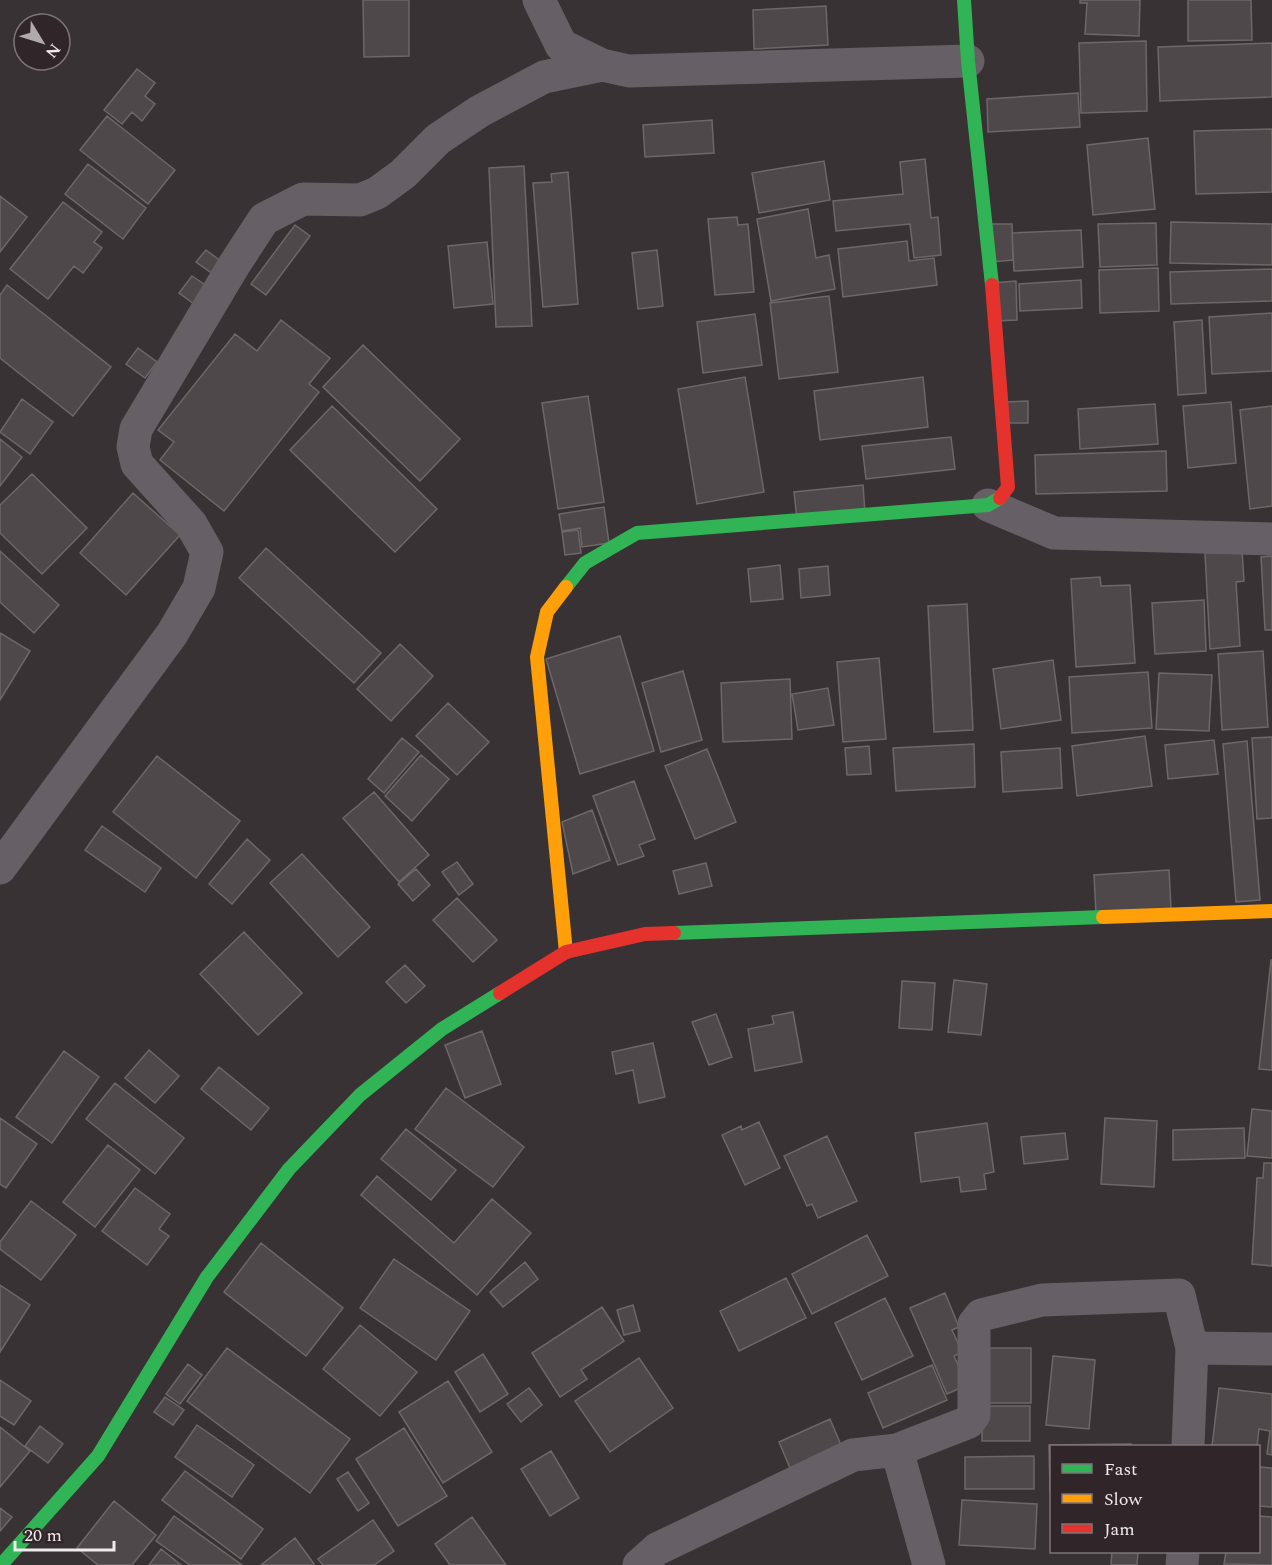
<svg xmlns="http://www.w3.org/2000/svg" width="1272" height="1565" viewBox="0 0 1272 1565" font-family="Spectral,serif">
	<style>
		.building { fill: #4e484a; stroke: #6d6768; stroke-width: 1.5 }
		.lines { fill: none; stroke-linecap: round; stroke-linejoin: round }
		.street { stroke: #665f65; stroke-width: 33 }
		.fast { stroke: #30b455; stroke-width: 14 }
		.slow { stroke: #ff9f0a; stroke-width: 14 }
		.jam { stroke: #e5322d; stroke-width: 14 }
	</style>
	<rect width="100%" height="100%" fill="#383234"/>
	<path class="building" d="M363,0h46v56l-45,1z
		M1080,0h60l-1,36 -54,-2 2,-31h-7z
		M1188,0h63l1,40 -64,1z
		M826,6l2,39 -74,4 -1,-39z
		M1146,41l1,70 -66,2 -2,-70z
		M1272,43v54l-112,4 -2,-54z
		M137,69l18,14 -10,13 10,8 -13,17 -10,-9 -10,12 -18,-14z
		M1078,93l2,34 -92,5 -1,-33z
		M107,116l68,54 -27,34 -68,-54z
		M712,120l2,33 -69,4 -2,-32z
		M1272,129v63l-76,2 -2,-63z
		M1148,138l7,71 -62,6 -6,-70z
		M925,159l6,59 7,-1 3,38 -27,3 -4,-34 -74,7 -3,-30 70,-7 -3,-32z
		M824,161l6,39 -71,13 -7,-40z
		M88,164l58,44 -23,31 -58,-45z
		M524,166l8,160 -36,1 -7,-159z
		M568,172l10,132 -35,3 -10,-124 19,-1 -1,-8z
		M0,196l27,21 -27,35z
		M63,202l39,30 -8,10 8,6 -19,25 -9,-7 -26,33 -38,-30z
		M808,209l8,49 13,-3 6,34 -64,12 -14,-82z
		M737,217l1,8 10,-1 6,68 -39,3 -7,-76z
		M1171,222l101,2v41l-102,-2z
		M1156,223l1,42 -57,2 -2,-43z
		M990,224h22l1,36 -22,2z
		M295,225l15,11 -44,59 -15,-11z
		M1081,230l2,37 -69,4 -2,-38z
		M907,241l2,20 25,-3 3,27 -94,12 -5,-48z
		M487,242l6,62 -39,4 -6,-62z
		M206,250l16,12 -9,12 -17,-12z
		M657,250l6,56 -25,3 -6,-56z
		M1158,268l1,43 -59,2 -1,-43z
		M1272,269v32l-101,3 -1,-32z
		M192,276l15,10 -13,18 -15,-11z
		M1081,280l1,28 -62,3 -1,-27z
		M1016,281l1,39 -22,1 -2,-38z
		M7,285l104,82 -38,49 -73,-58v-63z
		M829,296l9,76 -59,7 -9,-76z
		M1272,313v58l-60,3 -3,-57z
		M755,314l7,51 -59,8 -6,-51z
		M281,320l49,38 -21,26 10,8 -95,119 -64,-51 14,-18 -16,-12 77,-96 22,17z
		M1202,320l4,73 -28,2 -4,-73z
		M363,345l97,94 -40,42 -97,-94z
		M138,348l19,14 -12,16 -19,-14z
		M745,377l19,115 -67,12 -19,-115z
		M923,377l5,50 -108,13 -6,-49z
		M588,396l16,106 -46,7 -16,-106z
		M22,399l31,23 -23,32 -30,-22z
		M1028,401v22h-22l-1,-21z
		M1231,402l5,61 -48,5 -5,-62z
		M1155,404l3,40 -78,5 -2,-40z
		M332,406l105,103 -42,43 -105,-102z
		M1272,406v100l-22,3 -10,-99z
		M951,437l4,32 -89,10 -4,-33z
		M0,439l22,18 -22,29z
		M1166,451l1,40 -131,3 -1,-39z
		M32,474l55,54 -45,46 -42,-41v-28z
		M863,485l2,27 -68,7 -3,-27z
		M133,493l47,42 -54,60 -46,-42z
		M604,507l5,36 -27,4 -2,-19 -18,3 -3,-17z
		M578,530l3,23 -16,2 -3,-23z
		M266,548l115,105 -27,30 -115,-105z
		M1242,550l2,31 -8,1 4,64 -30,3 -5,-96z
		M0,551l59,54 -25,28 -34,-31z
		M1272,556v74h-7l-4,-73z
		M780,565l3,34 -32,3 -3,-33z
		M828,566l2,29 -29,3 -2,-29z
		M1100,577l1,9 29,-1 5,78 -59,4 -5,-88z
		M1204,600l2,51 -51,3 -3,-51z
		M967,604l6,126 -39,2 -6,-126z
		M0,633l30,18 -30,49z
		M620,636l34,115 -74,23 -34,-115z
		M400,644l33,32 -42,45 -34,-32z
		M1263,651l5,76 -46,3 -4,-76z
		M879,658l7,81 -43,3 -6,-80z
		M1053,660l8,60 -60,9 -8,-60z
		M683,671l19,69 -41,12 -19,-69z
		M1148,672l4,56 -80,5 -3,-56z
		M1159,673l53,2 -3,56 -53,-2z
		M790,679l2,60 -69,3 -2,-59z
		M828,688l6,37 -36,5 -6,-36z
		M448,703l41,39 -32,33 -41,-39z
		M1145,736l7,50 -75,10 -5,-50z
		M1272,737v81l-15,1 -5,-81z
		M402,738l17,14 -35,41 -16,-14z
		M1214,740l4,34 -50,5 -3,-34z
		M1247,741l13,159 -24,2 -13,-158z
		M974,744l1,43 -79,4 -3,-43z
		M869,746l2,28 -24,1 -2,-27z
		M1060,748l2,40 -59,4 -2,-40z
		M707,749l29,73 -41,17 -30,-73z
		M421,755l28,24 -37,42 -27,-25z
		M157,756l83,65 -44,57 -83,-66z
		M634,781l21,58 -16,6 5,11 -26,9 -25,-69z
		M374,792l55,63 -30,27 -56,-64z
		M592,810l18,50 -37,14 -11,-52z
		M102,826l59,42 -16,24 -60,-42z
		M247,839l23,21 -38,44 -23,-20z
		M302,854l68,73 -32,30 -68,-74z
		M457,862l16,22 -14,11 -17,-23z
		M706,863l6,23 -33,8 -6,-23z
		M416,869l14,16 -17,16 -15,-17z
		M1169,870l2,39 -75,5 -2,-39z
		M457,898l40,42 -24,22 -40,-42z
		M244,932l58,61 -44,42 -58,-61z
		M1271,960h1v110l-13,-1z
		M405,965l20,21 -19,17 -20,-21z
		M954,980l33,4 -6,51 -33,-3z
		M902,981l33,2 -3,47 -33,-2z
		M793,1012l9,50 -47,9 -7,-42 26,-5 -2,-8z
		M716,1014l16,43 -23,8 -17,-43z
		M482,1031l19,53 -36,14 -20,-53z
		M653,1043l12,54 -26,6 -6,-33 -17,4 -4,-22z
		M149,1050l30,26 -24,27 -30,-25z
		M64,1051l35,26 -47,66 -36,-26z
		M219,1067l50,41 -18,22 -50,-41z
		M115,1083l69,55 -29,36 -69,-55z
		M446,1088l78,59 -31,40 -78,-58z
		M1252,1109l20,2v47l-25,-2z
		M0,1118l37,26 -31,44 -6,-4z
		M1105,1118l52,3 -3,66 -53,-3z
		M759,1122l21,46 -35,17 -23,-50 19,-9 1,4z
		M987,1123l7,49 -10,2 2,15 -25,3 -2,-15 -38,5 -6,-49z
		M1244,1128l1,30 -72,2v-30z
		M406,1129l50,41 -25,30 -50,-41z
		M1065,1133l3,26 -44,5 -3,-27z
		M827,1136l30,65 -39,17 -6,-14 -5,2 -23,-50z
		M108,1145l32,25 -45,57 -32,-25z
		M1264,1163h8v103l-20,-2 5,-86h6z
		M377,1176l77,67 38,-44 39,34 -54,62 -116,-100z
		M135,1188l35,26 -11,15 10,7 -22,29 -45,-34z
		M31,1201l45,34 -35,45 -41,-31v-7z
		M867,1235l21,41 -76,38 -20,-40z
		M261,1243l82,65 -37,48 -82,-64z
		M394,1259l76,52 -34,49 -76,-52z
		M525,1262l13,17 -35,28 -13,-15z
		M786,1278l20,40 -67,33 -19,-40z
		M0,1285l30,20 -30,47z
		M945,1293l14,34 -7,3 10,22 -8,4 13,29 -20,9 -37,-86z
		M885,1298l28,58 -51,24 -27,-57z
		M633,1305l7,26 -16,4 -7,-25z
		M602,1307l22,34 -43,29 6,9 -27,18 -28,-44z
		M360,1325l57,47 -37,44 -57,-47z
		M227,1348l123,91 -40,54 -123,-92z
		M980,1348h51v55h-51z
		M483,1354l25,40 -28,18 -25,-40z
		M1053,1356l42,4 -6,69 -43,-4z
		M639,1358l34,50 -63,44 -35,-51z
		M188,1364l14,11 -22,29 -14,-10z
		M932,1365l15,35 -64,28 -15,-35z
		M0,1380l31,21 -17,24 -14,-9z
		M448,1381l44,71 -49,31 -44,-71z
		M529,1388l13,17 -21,17 -14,-18z
		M1219,1388l53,6v61l-5,-1 3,-23 -11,-2 -2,17h-45z
		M165,1397l19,13 -11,15 -19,-13z
		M982,1406h48v35h-48z
		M830,1419l11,26 -51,23 -11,-26z
		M197,1425l57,40 -22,32 -57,-40z
		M40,1426l23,18 -15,19 -23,-17z
		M0,1427l30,24 -30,36z
		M404,1428l43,68 -49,30 -42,-67z
		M1131,1444v2h-79v46h-2l-1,-47z
		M551,1451l28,47 -29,18 -29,-47z
		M1034,1456v33h-69v-32z
		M1258,1467l14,1v39l-14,-1z
		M185,1471l78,58 -22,30 -79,-59z
		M348,1472l21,31 -11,8 -21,-32z
		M962,1500l75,4 -2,45 -76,-4z
		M114,1501l42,34 -24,30h-34l-21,-17z
		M0,1508l12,9 -12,14z
		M174,1516l68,49h-52l-34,-24z
		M1258,1516l14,1v48l-48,-1 2,-12h32z
		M472,1517l34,48h-56l-15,-21z
		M373,1520l21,31 -20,14h-51l-5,-6z
		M295,1538l19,26 -1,1h-52z
		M161,1549l20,16h-32z
		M1112,1552l26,1 -1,12h-26z"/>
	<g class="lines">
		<path class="street" d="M539,0l22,45 41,20 27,6 339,-10
			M988,505l66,28 218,6
			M0,868l172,-234 27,-46 8,-36 -16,-28 -54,-60 -4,-17 3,-18 98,-164 30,-46 39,-20 57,1 17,-7 26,-19 35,-35 42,-28 64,-34 58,-12
			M1188,1446l4,-98
			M897,1450l72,-28 5,-7v-91l7,-9 61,-15 137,-5 13,53 80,1
			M639,1565l18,-16 196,-94 44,-5 32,115
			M1182,1565l1,-13"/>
		<path class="fast" d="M964,0l4,61 24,224
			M566,587l19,-24 52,-30 351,-28 12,-7
			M674,933l429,-16
			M1,1565l97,-109 109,-179 82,-108 71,-74 82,-66 58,-36"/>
		<path class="slow" d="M1103,917l169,-6
			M566,952l-29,-295 10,-45 19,-25"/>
		<path class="jam" d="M992,285l16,202 -8,11
			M500,993l66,-41 79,-18 29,-1"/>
	</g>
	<rect x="1050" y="1445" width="210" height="108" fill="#302629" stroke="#7d7477" stroke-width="1.5"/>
	<rect x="1062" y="1464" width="30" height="9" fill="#30b455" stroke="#7d7477" stroke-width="1.5"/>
	<text x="1104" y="1475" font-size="18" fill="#f1eaed">Fast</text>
	<rect x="1062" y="1494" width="30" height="9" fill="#ff9f0a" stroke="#7d7477" stroke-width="1.5"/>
	<text x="1104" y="1505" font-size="18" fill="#f1eaed">Slow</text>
	<rect x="1062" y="1524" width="30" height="9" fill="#e5322d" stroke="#7d7477" stroke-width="1.5"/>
	<text x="1104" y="1535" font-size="18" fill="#f1eaed">Jam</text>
	<g transform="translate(42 42) rotate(128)"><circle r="28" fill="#302629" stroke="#7d7477" stroke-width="1.5"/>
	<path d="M0-4.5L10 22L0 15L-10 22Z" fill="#b0aaac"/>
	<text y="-9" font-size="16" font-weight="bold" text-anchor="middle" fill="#f1eaed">N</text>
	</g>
	<path d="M15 1541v9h99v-9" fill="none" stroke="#f1eaed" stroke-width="3"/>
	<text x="24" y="1541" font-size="18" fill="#f1eaed" stroke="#302629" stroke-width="4.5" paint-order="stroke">20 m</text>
</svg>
